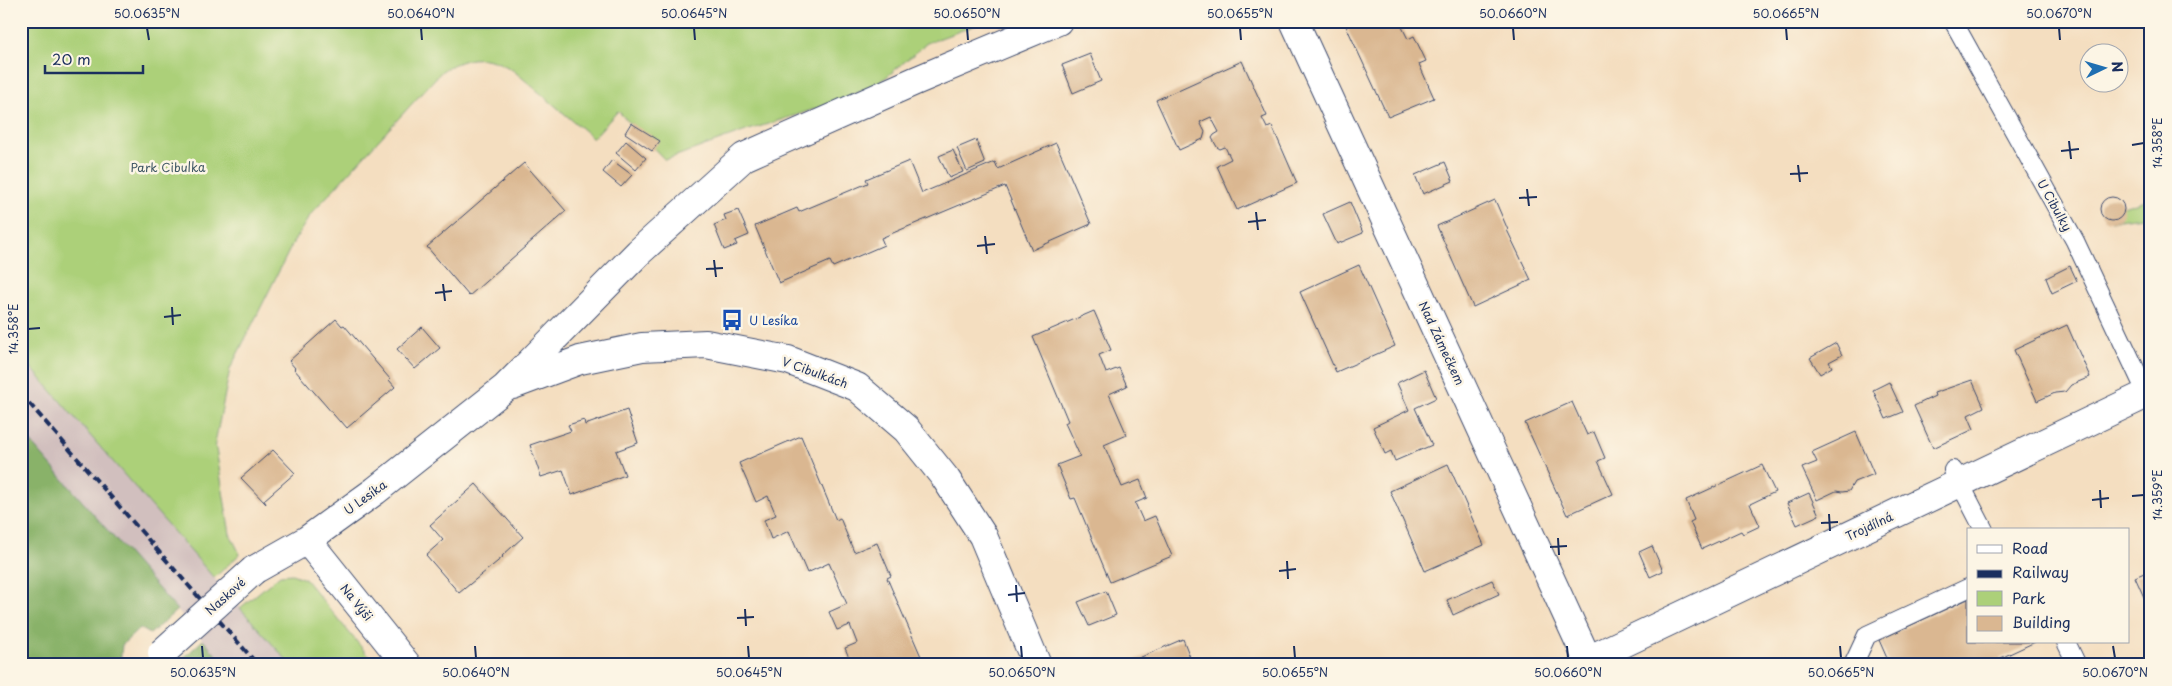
<svg xmlns="http://www.w3.org/2000/svg" width="2172" height="686" font-family="'Playpen Sans',sans-serif">
  <style>
    .industrial { fill: #d1bfbe }
    .green { fill: #acd079; stroke: #64806c }
    .forest { fill: #89b269; stroke: #527064 }
    .building { fill: #dab791 }
    .lines { fill: none; stroke-linecap: round; stroke-linejoin: round }
    .lane-casing { stroke: #3c496d; stroke-width: 20 }
    .street-casing { stroke: #3c496d; stroke-width: 30 }
    .lane { stroke: #fff; stroke-width: 18 }
    .street { stroke: #fff; stroke-width: 28 }
    .rail { stroke: #1b2f5e; stroke-width: 4; stroke-dasharray: 8 4; stroke-linecap: butt }
    .street-bridge-casing { stroke: #3c496d; stroke-width: 30; stroke-linecap: butt }
    .street-bridge { stroke: #fff; stroke-width: 28 }
    .ticks { fill: none; stroke: #1b2f5e; stroke-width: 2 }
    .labels { text-anchor: middle; dominant-baseline: central; stroke-width: 5; stroke-linejoin: round; paint-order: stroke }
    .park-label { font-size: 12px; fill: #3f5765; stroke: #fcf5e5 }
    .street-label { font-size: 12px; fill: #1b2f5e; stroke: #fcf5e5 }
    .transit-label { font-size: 12px; fill: #164399; stroke: #fcf5e5; text-anchor: start }
    .neatline { fill: none; stroke: #1b2f5e; stroke-width: 2 }
    .ticks-label { font-size: 12px; text-anchor: middle; fill: #1b2f5e }
  </style>
  <rect width="100%" height="100%" fill="#fcf5e5"/>
  <filter id="ink" filterUnits="userSpaceOnUse"><feTurbulence type="fractalNoise" baseFrequency=".02" numOctaves="2"/><feDisplacementMap in="SourceGraphic" scale="10" xChannelSelector="R" yChannelSelector="G"/><feConvolveMatrix kernelMatrix="1 2 1 2 8 2 1 2 1" color-interpolation-filters="sRGB"/></filter>
  <filter id="wash" filterUnits="userSpaceOnUse"><feTurbulence type="fractalNoise" baseFrequency=".0096" numOctaves="4" result="noise"/><feDisplacementMap in="SourceGraphic" scale="20" xChannelSelector="R" yChannelSelector="G"/><feGaussianBlur stdDeviation="1.12" result="paint"/><feColorMatrix in="noise" values="0 0 0 0 0 0 0 0 0 0 0 0 0 0 0 0 0 1.4 0 .05"/><feComposite in="paint" operator="in"/></filter>
  <g filter="url(#wash)">
    <rect width="100%" height="100%" fill="#f4dec0"/>
    <path class="industrial" d="M21,356L214,578L291,665H225L203,640L21,431Z"/>
    <path class="green" d="M21,21H987L927,43L878,84L834,103L746,131L665,160L618,111L593,138L514,71C488,54 468,55 442,71L311,214L294,241L230,369L215,443L230,534L240,554L214,578L21,356Z
      M2151,198V216L2111,221L2120,218L2123,207Z
      M292,574L305,579L376,665H291L240,608L280,575Z"/>
    <path class="forest" d="M21,431L177,610L150,634L140,628L122,645L120,665H21Z
      M203,640L225,665H176L177,664Z"/>
    <g id="blocks">
      <path class="building" d="M1357,21H1399L1408,39L1414,36L1426,61L1419,64L1434,98L1388,117L1346,26Z
        M1090,54L1101,81L1073,93L1062,65Z
        M1242,61L1267,116L1262,118L1267,128L1272,126L1297,183L1237,210L1217,166L1231,159L1225,147L1220,149L1217,147L1212,138L1214,135L1219,132L1211,117L1200,122L1205,132L1203,139L1179,150L1156,100Z
        M631,123L660,141L652,151L625,133Z
        M976,140L985,163L967,171L957,148Z
        M626,141L646,158L636,170L616,153Z
        M1056,143L1091,224L1032,250L1005,186L881,238L884,245L833,267L830,261L779,283L755,226L797,208L799,212L868,183L866,179L909,161L922,193L995,162L998,169Z
        M953,150L963,172L949,178L939,156Z
        M612,160L632,175L621,187L603,172Z
        M1445,162L1453,181L1423,194L1415,175Z
        M524,163L566,211L469,296L427,247Z
        M2100 209a12 12 0 1 1 24 0a12 12 0 1 1-24 0Z
        M1495,200L1508,230H1507L1531,280L1473,307L1437,226Z
        M1350,202L1363,233L1337,244L1323,214Z
        M738,210L749,235L735,241L737,245L724,250L714,225L726,220L724,215Z
        M1359,265L1395,346L1336,372L1300,292Z
        M2070,266L2077,281L2052,293L2046,278Z
        M1094,311L1111,350L1099,355L1106,373L1119,368L1127,386L1109,394L1127,435L1104,445L1122,487L1140,480L1147,498L1135,503L1143,521L1155,516L1172,556L1110,582L1075,498L1071,499L1057,465L1080,456L1065,423L1068,421L1033,337Z
        M336,319L342,326L344,325L390,379L389,380L395,387L347,428L341,421L340,422L294,369L295,368L289,361Z
        M2067,325L2090,377L2071,385L2065,392L2055,393L2037,401L2014,350Z
        M422,327L440,348L415,369L397,349Z
        M1836,343L1842,355L1829,362L1832,367L1820,374L1810,358Z
        M1424,370L1436,398L1415,408L1432,445L1395,461L1391,451L1385,454L1373,427L1409,410L1397,383Z
        M1972,380L1984,407L1968,415L1974,429L1933,448L1914,406L1935,396L1934,393Z
        M1889,382L1903,412L1886,419L1873,390Z
        M1572,402L1587,435L1594,432L1605,458L1598,461L1613,494L1567,515L1525,423Z
        M627,410L638,443L616,451L625,475L572,495L563,470L541,477L530,445L571,431L568,425L584,420L585,425Z
        M1856,432L1874,474L1854,482L1849,491L1842,492L1836,491L1817,500L1802,468L1817,462L1812,452Z
        M801,436L836,520L840,518L854,552L877,543L891,576L887,578L923,661L915,665H852L845,648L857,643L850,625L837,630L829,612L847,604L829,563L807,573L789,531L771,539L764,520L776,515L768,496L756,502L739,463Z
        M273,450L295,473L264,500L266,504L241,478Z
        M1448,464L1484,545L1425,571L1390,491Z
        M1762,465L1775,492L1750,504L1760,526L1743,534L1741,531L1702,549L1690,522L1694,520L1686,500Z
        M476,484L523,537L502,556L503,557L459,593L426,555L443,540L430,525Z
        M1809,493L1819,515L1797,525L1787,503Z
        M1652,546L1663,571L1650,577L1639,552Z
        M2151,570V613L2135,577Z
        M1492,580L1499,594L1453,615L1447,600Z
        M1106,591L1116,615L1089,626L1078,602Z
        M1968,599V642H2035L1986,665H1890L1879,640Z
        M1183,639L1193,665H1123Z"/>
    </g>
  </g>
  <g filter="url(#ink)">
    <use href="#blocks" fill-opacity="0" stroke="#3c496d" stroke-width="1"/>
    <g class="lines">
      <g class="lane-casing">
        <path id="lane" d="M1953,21L2075,241L2147,394
          M1953,470L1984,530
          M2066,642L2077,665
          M1853,665L1867,635L1968,588"/>
      </g>
      <g class="street-casing">
        <path id="street" d="M1294,21L1590,665
          M513,385L580,360L642,347L706,344L788,360L857,387L906,429L946,479L983,536L1037,665
          M307,540L407,665
          M254,570L307,540L375,491L505,388L639,252L744,157L915,81L1058,21
          M1588,660L2151,392"/>
      </g>
      <use href="#lane" class="lane"/>
      <use href="#street" class="street"/>
      <path class="rail" d="M21,394L258,665"/>
      <g class="street-bridge-casing">
        <path id="street-bridge" d="M162,653L254,570"/>
      </g>
      <use href="#street-bridge" class="street-bridge"/>
    </g>
  </g>
  <path class="ticks" d="M147,28L149,40M421,28L422,40M694,28L695,40M967,28L968,40M1240,28L1241,40M1513,28L1514,40M1786,28L1787,40M2059,28L2060,40M2069,141L2071,159M2132,145L2144,143M2061,151L2079,149M1798,165L1800,182M1790,174L1808,173M1527,189L1529,206M1519,198L1537,197M1256,212L1258,230M1248,222L1266,220M985,236L987,254M977,246L995,244M714,260L716,277M706,269L723,268M443,284L445,301M435,293L452,291M172,307L173,325M164,317L181,315M28,329L40,328M2100,490L2101,508M2132,496L2144,495M2092,500L2109,498M1829,514L1830,531M1821,523L1838,522M1558,538L1559,555M1550,547L1567,546M1287,561L1288,579M1279,571L1296,569M1016,585L1017,602M1008,595L1025,593M745,609L746,626M737,618L754,617M202,646L203,658M475,646L476,658M748,646L749,658M1021,646L1022,658M1294,646L1295,658M1567,646L1568,658M1840,646L1841,658M2113,646L2115,658"/>
  <defs>
    <g id="bus-bare" transform="scale(1.725)"><path d="M-5-6H5V4H4V6H2V4H-2V6H-4V4H-5ZM-3.5-4V0h7V-4ZM-3.5 1.2v1.5H-2V1.2ZM2 1.2v1.5H3.5V1.2Z" fill="#1a4fb4" stroke="#fcf5e5" stroke-width="2.5" paint-order="stroke"/></g>
  </defs>
  <g fill-rule="evenodd">
    <use href="#bus-bare" x="732" y="320"/>
  </g>
  <g class="labels">
    <g class="park-label">
      <text x="168" y="167">Park Cibulka</text>
    </g>
    <g class="street-label">
      <text transform="translate(2055 205) rotate(61)">U Cibulky</text>
      <text transform="translate(1442 343) rotate(65)">Nad Zámečkem</text>
      <text transform="translate(815 372) rotate(20)">V Cibulkách</text>
      <text transform="translate(365 497) rotate(-36)">U Lesíka</text>
      <text transform="translate(1869 526) rotate(-25)">Trojdílná</text>
      <text transform="translate(225 596) rotate(-42)">Naskové</text>
      <text transform="translate(357 602) rotate(51)">Na Výši</text>
    </g>
    <g class="transit-label">
      <text x="749" y="320">U Lesíka</text>
    </g>
  </g>
  <rect width="2172" height="686" fill="none" stroke="#fcf5e5" stroke-width="55"/>
  <rect x="1967" y="528" width="162" height="115" fill="#fcf5e5" stroke="#a2a6af"/>
  <rect x="1977" y="545" width="25" height="8" fill="#ffffff" stroke="#a2a6af"/>
  <text x="2012" y="554" font-size="15" fill="#1b2f5e">Road</text>
  <rect x="1977" y="570" width="25" height="8" fill="#1b2f5e" stroke="#a2a6af"/>
  <text x="2012" y="578" font-size="15" fill="#1b2f5e">Railway</text>
  <rect x="1977" y="591" width="25" height="15" fill="#acd079" stroke="#a2a6af"/>
  <text x="2012" y="604" font-size="15" fill="#1b2f5e">Park</text>
  <rect x="1977" y="616" width="25" height="15" fill="#dab791" stroke="#a2a6af"/>
  <text x="2012" y="628" font-size="15" fill="#1b2f5e">Building</text>
  <g transform="translate(2104 68) rotate(85)"><circle r="24" fill="#fcf5e5" stroke="#a2a6af"/>
  <path d="M0-4L9 19L0 12L-9 19Z" fill="#1f6fb2"/>
  <text y="-8" font-size="14" font-weight="bold" text-anchor="middle" fill="#1b2f5e">N</text>
  </g>
  <path d="M45 65v8h98v-8" fill="none" stroke="#1b2f5e" stroke-width="2.5"/>
  <text x="52" y="65" font-size="15" fill="#1b2f5e" stroke="#fcf5e5" stroke-width="4" paint-order="stroke">20 m</text>
  <rect x="28" y="28" width="2116" height="630" class="neatline"/>
  <g class="ticks-label">
    <text x="147" y="18">50.0635°N</text>
    <text x="421" y="18">50.0640°N</text>
    <text x="694" y="18">50.0645°N</text>
    <text x="967" y="18">50.0650°N</text>
    <text x="1240" y="18">50.0655°N</text>
    <text x="1513" y="18">50.0660°N</text>
    <text x="1786" y="18">50.0665°N</text>
    <text x="2059" y="18">50.0670°N</text>
    <text transform="translate(2158 143) rotate(-90)" y="4">14.358°E</text>
    <text transform="translate(14 329) rotate(-90)" y="4">14.358°E</text>
    <text transform="translate(2158 495) rotate(-90)" y="4">14.359°E</text>
    <text x="203" y="677">50.0635°N</text>
    <text x="476" y="677">50.0640°N</text>
    <text x="749" y="677">50.0645°N</text>
    <text x="1022" y="677">50.0650°N</text>
    <text x="1295" y="677">50.0655°N</text>
    <text x="1568" y="677">50.0660°N</text>
    <text x="1841" y="677">50.0665°N</text>
    <text x="2115" y="677">50.0670°N</text>
  </g>
</svg>
